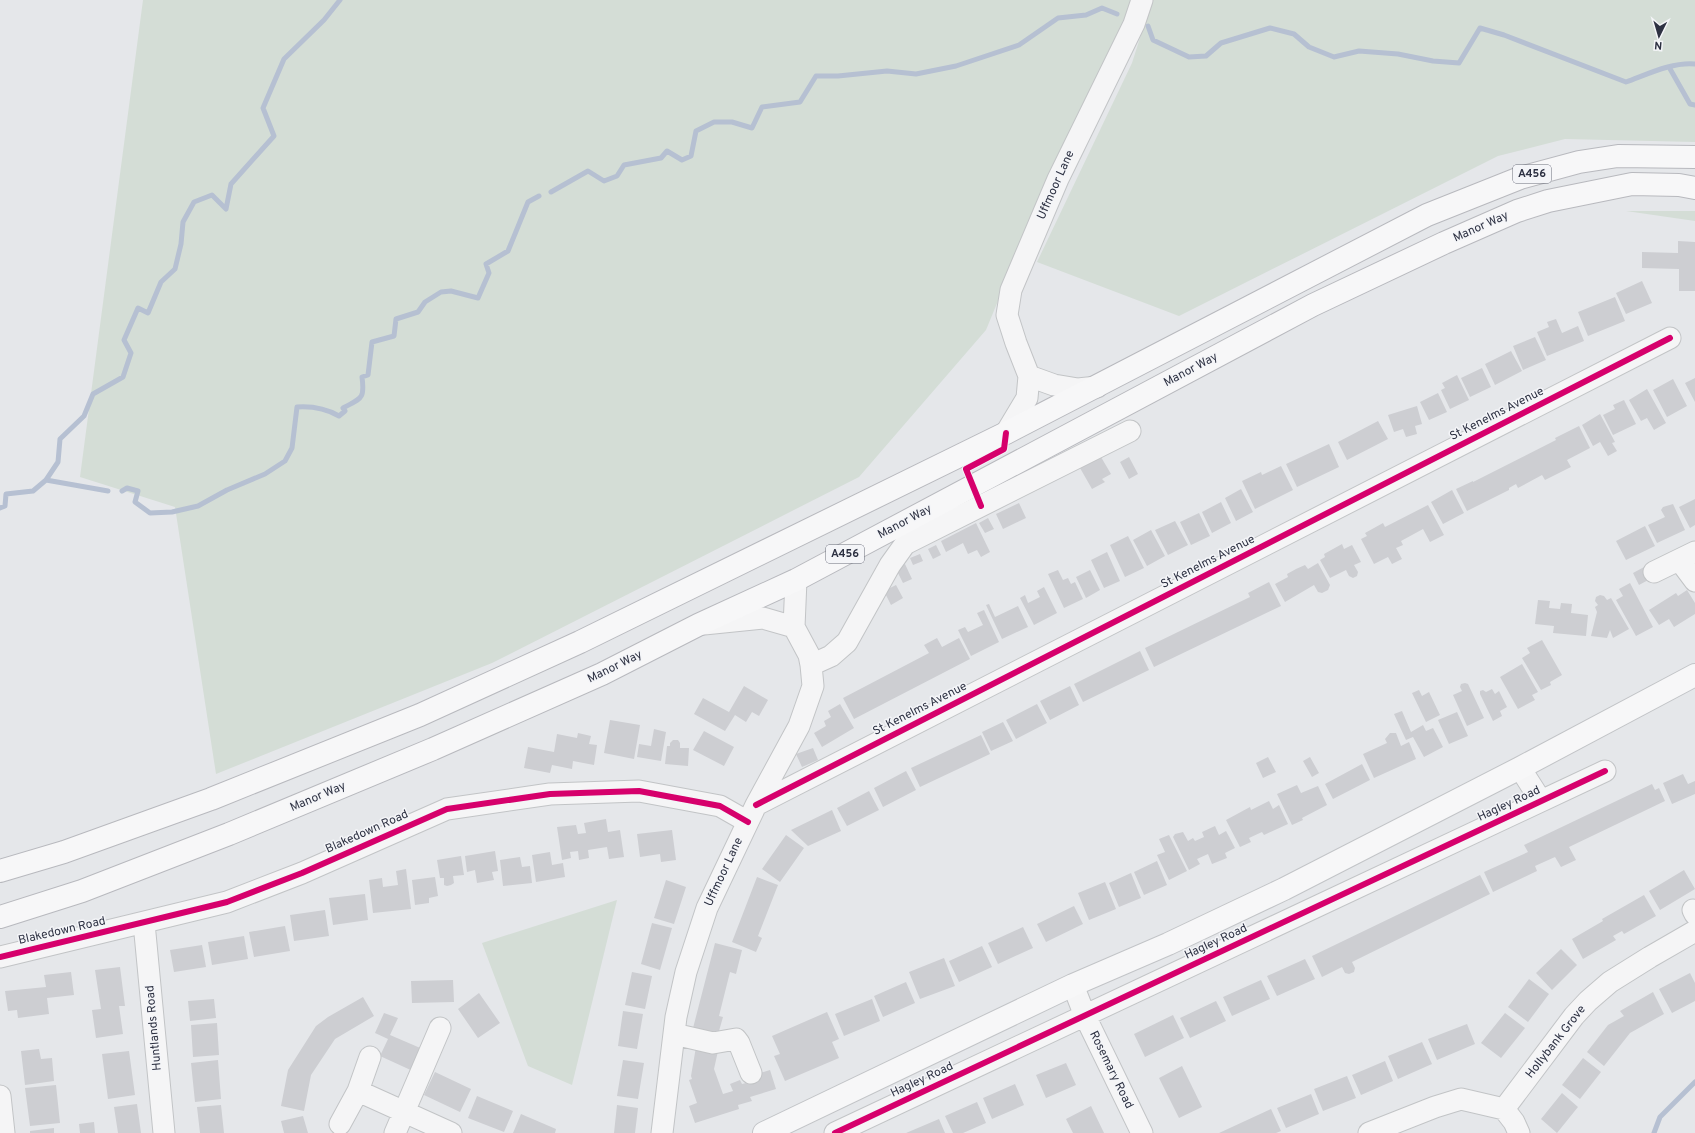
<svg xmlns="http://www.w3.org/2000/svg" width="1695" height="1133" font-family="Overpass,sans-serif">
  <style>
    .green { fill: #d4ddd6 }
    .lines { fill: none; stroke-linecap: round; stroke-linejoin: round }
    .stream { stroke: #b6c0d2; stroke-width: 5 }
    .building { fill: #cdced2 }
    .minor-casing { stroke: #c2c4c6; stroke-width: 23 }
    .major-casing { stroke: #c2c4c7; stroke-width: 24 }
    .highway-casing { stroke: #b8b9be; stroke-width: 24 }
    .minor { stroke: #f5f5f6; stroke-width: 21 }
    .major { stroke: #f7f7f8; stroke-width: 22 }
    .highway { stroke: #f7f7f8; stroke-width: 22 }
    .cycleway-casing { stroke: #f4f5f8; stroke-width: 8 }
    .cycleway { stroke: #d6006c; stroke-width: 6 }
    .labels { text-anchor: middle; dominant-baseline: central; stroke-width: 3; stroke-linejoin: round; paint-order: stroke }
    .shield { fill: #f4f5f8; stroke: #696c79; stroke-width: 1 }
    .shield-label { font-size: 11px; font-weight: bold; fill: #2d3142 }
    .street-label { font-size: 12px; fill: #2d3142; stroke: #f4f5f8 }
  </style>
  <rect width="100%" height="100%" fill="#e5e7ea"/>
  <path class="green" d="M143,0H1134L1052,170L986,330L859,477L492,663L216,774L175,507L80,477Z
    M1152,0H1695V142L1565,139L1498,156L1179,316L1037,262L1132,63Z
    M1626,211H1695V221Z
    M617,900L572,1085L528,1066L482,943Z"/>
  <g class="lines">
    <path class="stream" d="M1148,26L1153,40L1189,57L1206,56L1221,43L1270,28L1294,34L1309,47L1334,57L1359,51L1398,54L1433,61L1459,63L1480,28L1504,35L1626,82C1648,74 1672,62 1695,64
      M1669,67L1690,104L1695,105
      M551,192L588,171L604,181L617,176L624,165L661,158L667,151L682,160L691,156L696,131L714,122H732L752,128L762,107L800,102L816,76H838L887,71L916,74L956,66L1019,45L1058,18L1086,15L1102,8L1117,14
      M46,480L108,491
      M122,491L127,488L138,491L135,502L150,513L172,512L198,506L227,490L265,474L285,461L292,448L297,407C312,406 325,408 339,416L345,411L343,408C361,398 365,400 362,377L368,375L372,342L394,336L396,319L418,312L425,302L441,292L451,291L478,298L489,273L486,264L508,251L528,202L539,196
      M0,508L5,506L6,494L33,491L46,480L58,462L60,439L84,416L93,394L123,377L131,353L124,340L138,308L148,313L161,282L175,269L181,244L183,222L194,202L212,195L226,209L231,184L274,136L263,108L284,59L324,20L340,0
      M1654,1133L1660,1117L1695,1082"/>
  </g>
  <path class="building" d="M1678,241L1695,242V291H1679V269L1642,268V252L1678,253Z
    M1642,281L1652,303L1626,314L1616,293Z
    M1615,297L1625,321L1588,336L1578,312Z
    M1556,319L1562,333L1578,326L1584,341L1547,356L1537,332L1549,327L1547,322Z
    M1535,337L1546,360L1523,370L1513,346Z
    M1511,351L1522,371L1495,385L1485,364Z
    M1482,368L1491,387L1470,397L1461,378Z
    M1457,375L1469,400L1450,409L1441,390L1445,388L1442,383Z
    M1695,378V402L1685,383Z
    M1673,379L1687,406L1667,417L1653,390Z
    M1647,389L1666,423L1654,430L1647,418L1641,421L1629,400Z
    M1438,393L1447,412L1429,420L1420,402Z
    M1624,400L1636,424L1613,435L1603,415L1615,409L1613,405Z
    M1417,406L1422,424L1415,426L1417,434L1406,437L1403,429L1394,432L1388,415Z
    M1600,414L1615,442L1612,443L1617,451L1608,456L1600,442L1593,446L1582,425Z
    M1378,421L1388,439L1347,460L1338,442Z
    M1579,426L1590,448L1567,460L1571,467L1545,480L1542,475L1518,488L1516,484L1509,488V490L1467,511L1456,489L1473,481V482L1477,480L1556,440L1555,438Z
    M1329,444L1339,467L1297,487L1286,464Z
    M1101,457L1111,474L1102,479L1105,482L1092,489L1080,468Z
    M1129,457L1138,474L1129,479L1120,462Z
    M1281,466L1293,490L1255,509L1242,481L1261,472L1262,475Z
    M1241,489L1253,512L1236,521L1225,498Z
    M1452,490L1464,513L1443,524L1431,502Z
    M1695,499V525L1690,528L1679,507Z
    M1221,502L1231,523L1212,533L1202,512Z
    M1019,503L1026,518L1003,529L996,514Z
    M1673,504L1685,530L1657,543L1648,525L1665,517L1661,510L1663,507Z
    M1428,505L1444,535L1430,542L1423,529L1401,541L1403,545L1396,548L1402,559L1392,564L1388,557L1374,564L1361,539L1367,536L1365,533L1383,523L1385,527Z
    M1199,513L1210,536L1191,545L1180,522Z
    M988,518L994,529L985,533L979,523Z
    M1175,521L1188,545L1168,555L1155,530Z
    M976,523L990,552L981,557L977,550L968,554L963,543L946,552L941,541Z
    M1645,526L1655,546L1626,560L1616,541Z
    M1151,530L1165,556L1147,566L1133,540Z
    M1128,536L1144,568L1125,577L1110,545Z
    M1342,544L1344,549L1352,545L1361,562L1354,565L1358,572L1357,576L1353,578L1349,576L1346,570L1330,578L1320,560L1325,557L1324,554Z
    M936,545L941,555L933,559L928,549Z
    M1107,552L1120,581L1104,588L1091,560Z
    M920,554L923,561L913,565L910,558Z
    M1318,563L1330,585L1328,590L1322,593L1318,592L1314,585L1285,602L1275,584L1288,577L1287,574L1296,569L1305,565L1308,569Z
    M905,564L912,579L903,583L896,569Z
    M1646,566L1652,578L1639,585L1633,573Z
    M1058,570L1063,580L1068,578L1071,584L1075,582L1083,599L1064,608L1048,574Z
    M1090,570L1100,590L1086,598L1076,577Z
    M1269,582L1281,606L1154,667L1145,648L1250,597L1248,593Z
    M1630,583L1653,627L1636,636L1616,600L1623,596L1619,589Z
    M896,585L903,598L891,605L884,591Z
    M1044,587L1057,613L1034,625L1020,598L1025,595L1028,603L1040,597L1037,591Z
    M1687,590L1695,603V614L1674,627L1669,619L1659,625L1649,610L1676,593L1678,596Z
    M1600,595L1604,596L1607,600L1611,598L1629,629L1613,638L1610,630L1607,638L1591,636L1597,612L1595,607L1598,605L1595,601L1596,597Z
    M1538,600L1550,601L1549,608L1560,609L1561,603L1572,604L1571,613L1588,615L1586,636L1553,633L1554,626L1535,624Z
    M989,604L995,617L1018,606L1028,627L1002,639L986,605Z
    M984,610L999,642L971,656L958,630L965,627L968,632L983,625L977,613Z
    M937,638L942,647L959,638L970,659L854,719L843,698L929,653L924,645Z
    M1542,640L1562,675L1550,682L1551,685L1541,690L1522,658L1530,653L1527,648Z
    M1140,651L1149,670L1083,702L1074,684Z
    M1522,664L1538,692L1532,695L1535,700L1518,709L1500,677Z
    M1465,683L1468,684L1484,718L1467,726L1453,695L1462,691L1460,687L1461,684Z
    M744,686L768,700L759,716L752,712L746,722L735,715L725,731L694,714L703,698L729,712Z
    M1070,686L1079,705L1050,720L1040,701Z
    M1492,689L1495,694L1499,691L1507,707L1500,711L1502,716L1493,721L1480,694V691L1483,690L1486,692Z
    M1419,690L1422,696L1429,692L1440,715L1426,722L1412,693Z
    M840,704L854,728L822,747L814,733L826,726L824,721L831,717L828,711Z
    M1037,704L1047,723L1016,739L1006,720Z
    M1402,711L1411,732L1423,725L1426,731L1433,728L1443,747L1424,757L1413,737L1406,740L1394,714Z
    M1457,712L1468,736L1449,744L1438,720Z
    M610,720L640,725L634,759L604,753Z
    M1003,722L1013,741L991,751L982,732Z
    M654,729L666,732L661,761L637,757L639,744L651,746Z
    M704,731L734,747L724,766L693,750Z
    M578,733L591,736L589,744L597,745L594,765L573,761L572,769L552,765L550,773L524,768L528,747L554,752L557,734L577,738Z
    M1390,733H1396L1401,746L1409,742L1416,759L1374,778L1363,754L1387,743L1385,739Z
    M981,735L990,754L920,787L911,768Z
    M673,740H678L680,743V748H689L688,766L665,764L667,746H670V743Z
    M813,748L818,760L802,767L796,754Z
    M1268,757L1276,772L1263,778L1256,763Z
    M1310,757L1319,773L1312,777L1303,761Z
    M1362,764L1370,780L1333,799L1325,784Z
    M906,771L916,790L883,807L874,788Z
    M1683,774L1688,784L1695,781V794L1672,804L1663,783Z
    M1652,784L1655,790L1659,788L1665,801L1569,847L1576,860L1561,867L1555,857L1535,866L1537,871L1493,892L1484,872L1528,852L1524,845Z
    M1297,785L1301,793L1318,786L1327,805L1302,818L1303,820L1292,825L1277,794Z
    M869,791L879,810L847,826L837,808Z
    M1269,801L1273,809L1279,805L1288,824L1264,835L1262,832L1249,838L1251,842L1240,847L1226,820L1250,807L1251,810Z
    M832,810L841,831L808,846L791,830Z
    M606,819L608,832L620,830L624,857L609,859L607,847L588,850L589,858L579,860L578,851L570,852L571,858L562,860L557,827L576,825L578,834L586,833L584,823Z
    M1215,826L1219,835L1226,831L1235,848L1225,853L1227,858L1212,864L1208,854L1197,859L1200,864L1189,870L1173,837L1175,834L1183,832L1188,841L1193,838L1195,841L1204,837L1202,832Z
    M672,830L676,860L661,862L660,854L640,857L637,834Z
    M786,835L804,848L780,882L762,869Z
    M1169,835L1187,871L1169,880L1157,855L1165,852L1159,839Z
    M495,851L498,871L492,872L494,880L477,883L475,870L467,872L465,856Z
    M550,852L552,865L563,863L565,877L536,882L532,855Z
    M461,856L464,875L453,876L454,883L451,885L447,886L444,885V878H440L437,860Z
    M520,857L522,867L530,866L532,883L503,886L500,860Z
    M1157,861L1167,885L1144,895L1134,872Z
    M406,869L411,909L373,913L369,880L382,878L383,887L398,885L396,871Z
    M1684,870L1695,889L1660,910L1649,891Z
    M1131,873L1141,898L1119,907L1109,883Z
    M1480,875L1490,894L1352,962L1355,968L1354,972L1349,974L1345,973L1342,967L1322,977L1312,956Z
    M435,877L438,896L429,898V903L415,905L412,880Z
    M757,877L778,885L758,936L762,938L756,952L732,942Z
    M666,880L686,887L674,924L654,918Z
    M1105,882L1116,909L1089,920L1078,893Z
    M365,894L368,920L333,925L329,898Z
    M1644,895L1656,916L1624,934L1622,931L1613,936L1616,940L1583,959L1572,939L1603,921L1602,919Z
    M1074,906L1083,924L1046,942L1037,924Z
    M325,910L329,936L294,941L290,915Z
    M652,923L672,928L660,970L641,964Z
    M285,926L290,951L254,957L249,932Z
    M1023,927L1033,948L998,964L988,943Z
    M244,936L248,959L212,965L208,942Z
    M715,943L742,950L736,974L730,972L719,1016L723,1017L717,1038L692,1032Z
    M202,945L206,967L174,972L170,950Z
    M982,946L992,967L959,982L949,961Z
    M1561,949L1577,965L1552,990L1536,973Z
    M944,958L955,986L920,999L909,972Z
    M1305,959L1315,979L1277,996L1267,976Z
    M120,967L125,1006H119L123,1034L96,1038L92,1010L101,1009L95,970Z
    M71,972L74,995L47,998L49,1014L18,1018L17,1010L8,1011L5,991L46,987L44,975Z
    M632,972L652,976L645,1009L625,1005Z
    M1690,973L1695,983V1001L1672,1013L1659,989Z
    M1529,979L1549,994L1528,1022L1508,1007Z
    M453,980L454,1002L412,1003L411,981Z
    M1261,980L1270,999L1232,1016L1223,997Z
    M906,982L915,1003L883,1017L874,996Z
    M1653,992L1664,1014L1630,1033L1604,1066L1587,1052L1608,1025L1624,1016L1620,1011Z
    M479,993L500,1023L478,1038L458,1009Z
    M363,997L374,1016L335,1039L311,1075L304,1111L281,1106L288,1070L316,1026L328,1017Z
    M214,999L216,1018L190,1021L188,1001Z
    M872,999L880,1021L844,1036L835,1014Z
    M1216,1001L1226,1021L1190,1038L1180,1018Z
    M623,1011L643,1014L637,1049L618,1046Z
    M827,1012L839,1039L832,1042L839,1058L785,1081L774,1056L780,1054L772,1036Z
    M384,1013L398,1018L390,1035L425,1050L415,1072L380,1056L388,1039L375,1033Z
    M1505,1013L1525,1028L1501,1058L1481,1043Z
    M1173,1015L1184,1038L1145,1057L1134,1034Z
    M217,1023L219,1055L193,1057L191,1025Z
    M1467,1024L1475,1044L1437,1060L1428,1039Z
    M1422,1042L1432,1064L1398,1079L1388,1056Z
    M696,1047L718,1051L714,1069L723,1094L733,1091L730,1084L740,1080L742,1084L746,1083L744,1078L770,1070L776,1089L750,1097L752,1101L738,1105L739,1109L695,1123L689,1106L697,1103L689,1080L692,1079L691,1076Z
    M39,1049L41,1059L52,1058L54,1081L25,1085L21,1051Z
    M129,1051L135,1095L108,1099L102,1054Z
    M1583,1058L1601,1072L1580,1099L1562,1085Z
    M218,1060L221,1099L195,1102L191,1063Z
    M623,1060L644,1063L638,1099L617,1096Z
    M1385,1061L1393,1081L1361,1095L1352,1075Z
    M1066,1063L1076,1085L1046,1098L1036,1075Z
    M1182,1066L1202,1107L1179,1118L1159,1078Z
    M435,1072L471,1089L460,1112L424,1095Z
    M1347,1076L1356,1098L1323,1111L1314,1089Z
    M1015,1084L1024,1105L992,1119L983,1098Z
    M56,1085L60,1123L30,1126L25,1088Z
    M1562,1093L1578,1107L1557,1133L1541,1119Z
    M1311,1094L1319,1114L1286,1128L1277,1108Z
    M477,1096L513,1111L504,1132L468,1118Z
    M977,1102L986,1123L963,1133H953L945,1116Z
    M137,1104L141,1133H118L114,1107Z
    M221,1105L224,1133H200L197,1107Z
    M617,1105L638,1108L635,1133H614Z
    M1091,1106L1104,1133H1073L1066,1119Z
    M1271,1109L1281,1131L1276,1133H1219Z
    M521,1114L556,1129L555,1133H513Z
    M303,1116L308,1133H284L281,1121Z
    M939,1119L945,1133H906Z
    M94,1122L95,1133H80L79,1124Z
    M54,1128V1133H30V1131Z"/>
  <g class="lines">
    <g class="minor-casing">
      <path id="minor" d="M1029,376L1054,385L1078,389L1097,387
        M1006,433L1027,398L1029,376L1016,343L1007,315L1011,290L1058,179L1134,24L1142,0
        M1680,561L1695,581
        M1654,572L1695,552
        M704,624L763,618L794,627
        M811,665L831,656L847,642L890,565L905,544L1130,431
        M1520,768L1541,801
        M756,805L1670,338
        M1693,910L1695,914
        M144,923L164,1133
        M0,957L227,902L302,873L447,809L550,794L639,791L720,806L748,822
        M1073,985L1085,1016L1142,1133
        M674,1034L713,1043L736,1039L739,1043L751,1073
        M358,1091L451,1133
        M0,1096L4,1133
        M1504,1109L1574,1016L1588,1001L1610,982L1650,957L1695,931
        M340,1124L358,1091L370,1057
        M395,1133L440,1028
        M662,1133L676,1017L686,972L707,908L756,805L799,726L813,686L811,665L809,655L794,627L796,580
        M835,1133L1605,771
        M1369,1133L1435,1107L1461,1099L1504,1109L1514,1122L1519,1133"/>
    </g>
    <g class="major-casing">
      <path id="major" d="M764,1133L1073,985L1168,944L1284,889L1520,768L1695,675"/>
    </g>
    <g class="highway-casing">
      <path id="highway" d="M0,871L64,852L211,799L420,715L580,642L1006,433L1427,215L1520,178L1579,162L1618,156L1695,157
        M0,917L82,891L229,834L433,749L602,674L698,625L796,580L1313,305L1444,243L1517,211L1548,201L1632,184L1679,185L1695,188"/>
    </g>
    <use href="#minor" class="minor"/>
    <use href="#major" class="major"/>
    <use href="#highway" class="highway"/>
    <g class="cycleway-casing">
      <path id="cycleway" d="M981,506L966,469L1004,449L1006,433
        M756,805L1670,338
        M0,957L227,902L302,873L447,809L550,794L639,791L720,806L748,822
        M835,1133L1605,771"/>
    </g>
    <use href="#cycleway" class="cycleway"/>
  </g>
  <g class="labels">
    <g class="shield">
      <rect x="1513" y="165" width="38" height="18" rx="3"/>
      <rect x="826" y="545" width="38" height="18" rx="3"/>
    </g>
    <g class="shield-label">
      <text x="1532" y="174">A456</text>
      <text x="845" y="554">A456</text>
    </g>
    <g class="street-label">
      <text transform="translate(1056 185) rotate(-66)">Uffmoor Lane</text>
      <text transform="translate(1481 227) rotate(-24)">Manor Way</text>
      <text transform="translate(1191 370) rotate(-28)">Manor Way</text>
      <text transform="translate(1497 414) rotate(-27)">St Kenelms Avenue</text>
      <text transform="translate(905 522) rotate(-28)">Manor Way</text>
      <text transform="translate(1208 562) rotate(-27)">St Kenelms Avenue</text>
      <text transform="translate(615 667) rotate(-26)">Manor Way</text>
      <text transform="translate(920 709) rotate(-27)">St Kenelms Avenue</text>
      <text transform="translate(318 797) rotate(-23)">Manor Way</text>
      <text transform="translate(1509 804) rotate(-25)">Hagley Road</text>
      <text transform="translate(367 832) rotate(-24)">Blakedown Road</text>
      <text transform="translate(724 872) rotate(-65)">Uffmoor Lane</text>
      <text transform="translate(62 931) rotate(-13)">Blakedown Road</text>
      <text transform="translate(1216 942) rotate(-25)">Hagley Road</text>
      <text transform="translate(154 1028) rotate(-95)">Huntlands Road</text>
      <text transform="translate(1556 1042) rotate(-52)">Hollybank Grove</text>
      <text transform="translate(1111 1070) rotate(64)">Rosemary Road</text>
      <text transform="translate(922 1080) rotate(-25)">Hagley Road</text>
    </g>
  </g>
  <g transform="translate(1659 36) rotate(185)" stroke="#f4f5f8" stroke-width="3" paint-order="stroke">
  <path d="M0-3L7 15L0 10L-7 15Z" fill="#2d3142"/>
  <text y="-6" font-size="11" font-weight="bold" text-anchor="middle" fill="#2d3142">N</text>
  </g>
</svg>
